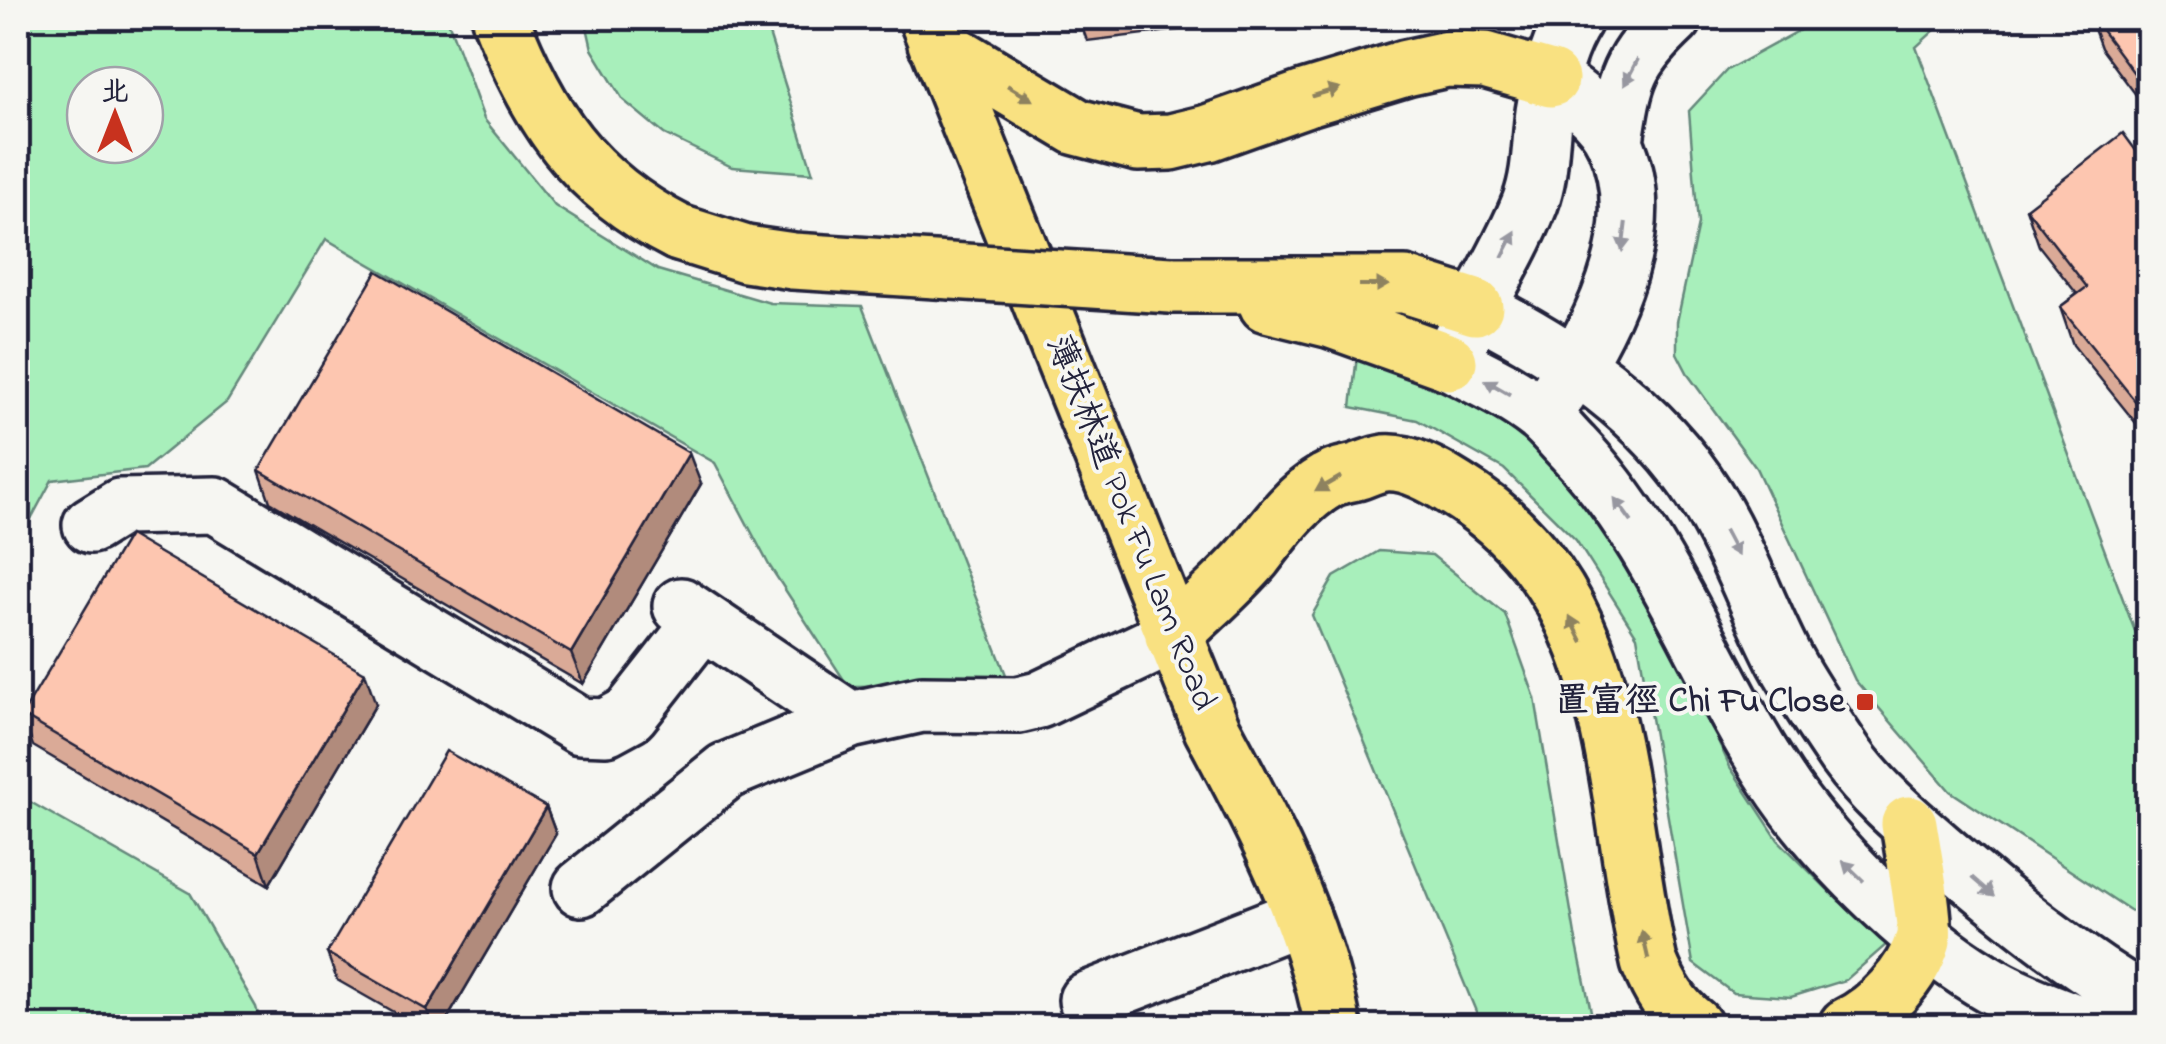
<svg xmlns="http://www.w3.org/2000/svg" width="2166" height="1044" font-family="'Indie Flower','LXGW WenKai TC',sans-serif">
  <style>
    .green { fill: #a8efbb; stroke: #65887b; stroke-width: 2.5; fill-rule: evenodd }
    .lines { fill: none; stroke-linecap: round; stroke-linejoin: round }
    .minor-casing { stroke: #22223b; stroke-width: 62 }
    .major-casing { stroke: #22223b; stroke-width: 62 }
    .minor { stroke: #f6f6f2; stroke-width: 55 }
    .major { stroke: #f9e181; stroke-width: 55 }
    .major-bridge-casing { stroke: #22223b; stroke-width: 62; stroke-linecap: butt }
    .major-bridge { stroke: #f9e181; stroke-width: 55 }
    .wall { fill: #daaa97; stroke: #22223b; stroke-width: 2.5 }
    .shaded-wall { fill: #b18b7b; stroke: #22223b; stroke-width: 2.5 }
    .building { fill: #fdc6b0; stroke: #22223b; stroke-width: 2.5 }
    .oneway { fill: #9797a0 }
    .oneway2 { fill: #8e825e }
    .poi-dot { fill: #c8321e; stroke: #f6f6f2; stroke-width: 4 }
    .labels { text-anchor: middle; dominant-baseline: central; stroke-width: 8; stroke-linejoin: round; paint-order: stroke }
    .street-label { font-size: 35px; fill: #22223b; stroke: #f6f6f2 }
    .poi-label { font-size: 35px; font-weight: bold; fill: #22223b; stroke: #f6f6f2; text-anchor: end }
  </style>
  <rect width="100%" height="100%" fill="#f6f6f2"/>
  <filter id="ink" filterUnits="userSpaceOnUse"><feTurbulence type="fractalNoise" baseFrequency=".01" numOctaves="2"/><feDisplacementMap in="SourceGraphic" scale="20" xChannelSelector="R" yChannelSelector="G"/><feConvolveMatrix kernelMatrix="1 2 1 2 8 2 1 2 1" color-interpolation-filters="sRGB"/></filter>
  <g filter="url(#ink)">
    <path class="green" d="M18,18H447L484,119L555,206L658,270L770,303L862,306L1010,685L848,686L769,565L715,463L326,239L227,402L145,469L52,480L18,543ZM85,85H145V145H85Z
      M585,18H764L813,173L732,167L664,134L623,100L592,49Z
      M1822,18H1948L1916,47L2148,666V922L1950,791L1855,680L1756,468L1689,376L1677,353V322L1698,224L1689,111L1727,70Z
      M1357,356L1438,388L1527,437L1608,531L1667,628L1730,767L1778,840L1839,901L1895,937L1846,980L1791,997L1733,993L1693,963L1637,636L1576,540L1504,469L1417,420L1351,407Z
      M1379,551L1432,555L1505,614L1535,698L1575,935L1593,1021L1597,1026H1482L1312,615L1334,577Z
      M18,795L190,893L256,1007L261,1026H18Z"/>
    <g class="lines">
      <g class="minor-casing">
        <path id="minor" d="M1575,18C1557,46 1549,79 1544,112C1540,143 1541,174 1530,203C1508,258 1474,309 1449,362C1481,378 1513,393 1541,415C1553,425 1562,437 1573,448C1664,544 1704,669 1776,778C1820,846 1911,937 1981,979C2013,999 2050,1012 2085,1026
          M1551,79C1574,95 1603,115 1615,143C1653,227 1604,324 1558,393
          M1615,141C1624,79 1628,61 1674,18
          M1475,307C1565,353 1651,409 1706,497C1738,549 1757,606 1785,660C1803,693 1825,725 1846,756C1874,795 1912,826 1948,857C2012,912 2075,962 2148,1005
          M91,525L120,507L215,505L580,726L606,727L630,714L703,621
          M681,606L850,720
          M581,888L726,771L850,720L922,704L1018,705L1039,700L1173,636
          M1087,1000L1302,916"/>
      </g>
      <g class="major-casing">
        <path id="major" d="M500,18C538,116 582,184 679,233
          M927,18L1212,729C1264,825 1313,919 1333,1026
          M936,43L1077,127L1138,143L1171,142L1208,133L1304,99L1406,68L1447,59L1485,60L1551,79
          M1171,285H1405L1475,307
          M1267,304L1332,320L1449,362
          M1173,636C1200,609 1230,584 1254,556C1275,529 1297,498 1327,481C1335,476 1347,474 1356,472C1365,469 1376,464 1385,463C1409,461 1436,477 1455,489C1626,592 1611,793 1649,962C1660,989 1671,1008 1694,1026
          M1847,1026C1879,1011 1913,975 1923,940C1927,926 1912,844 1909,824"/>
      </g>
      <use href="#minor" class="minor"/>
      <use href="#major" class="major"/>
      <g class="major-bridge-casing">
        <path id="major-bridge" d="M679,233L746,254L793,261L1171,285"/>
      </g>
      <use href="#major-bridge" class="major-bridge"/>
    </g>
    <path class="wall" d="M1079,18H1278L1087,41Z
      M2090,18H2148V111L2101,48Z
      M2148,167V438L2073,345L2060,307L2077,294L2039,246L2026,208Z
      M259,470L701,484L583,684L270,502Z
      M376,704L269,885L33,746L22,715Z
      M546,807L556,834L443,1026H418L337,980L327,953Z"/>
    <path class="shaded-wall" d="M689,453L701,484L583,684L571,653Z
      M365,673L376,704L269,885L258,853Z
      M546,807L556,834L443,1026H433L427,1010Z"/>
    <path class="building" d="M2093,18H2148V92Z
      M2123,133L2148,167V417L2060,307L2087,287L2026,208Z
      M377,271L689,453L571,653L259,470Z
      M129,535L365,673L258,853L22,715Z
      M446,751L546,807L427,1010L327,953Z"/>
    <defs><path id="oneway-solid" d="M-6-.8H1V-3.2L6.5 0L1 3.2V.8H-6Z" transform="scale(2.5)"/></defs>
    <g class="oneway">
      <use href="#oneway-solid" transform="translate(1631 72) rotate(118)"/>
      <use href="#oneway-solid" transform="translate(1624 237) rotate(97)"/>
      <use href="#oneway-solid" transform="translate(1509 244) rotate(-63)"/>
      <use href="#oneway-solid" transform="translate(1497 387) rotate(-150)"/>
      <use href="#oneway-solid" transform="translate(1623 510) rotate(-126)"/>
      <use href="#oneway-solid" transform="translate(1731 543) rotate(62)"/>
      <use href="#oneway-solid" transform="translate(1853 871) rotate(-136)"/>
      <use href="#oneway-solid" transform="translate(1983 887) rotate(41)"/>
    </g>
    <g class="oneway2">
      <use href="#oneway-solid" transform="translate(1326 92) rotate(-17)"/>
      <use href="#oneway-solid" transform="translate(1020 93) rotate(31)"/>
      <use href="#oneway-solid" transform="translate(1374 285)"/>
      <use href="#oneway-solid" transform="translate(1328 484) rotate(150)"/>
      <use href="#oneway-solid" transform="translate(1576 629) rotate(-116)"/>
      <use href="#oneway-solid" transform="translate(1645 945) rotate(-103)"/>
    </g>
  </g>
  <rect class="poi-dot" x="1855" y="692" width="20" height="20" rx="5"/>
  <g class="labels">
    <g class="street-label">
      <text transform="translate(1130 523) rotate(68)">薄扶林道 Pok Fu Lam Road</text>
    </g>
    <g class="poi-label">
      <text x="1845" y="702">置富徑 Chi Fu Close</text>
    </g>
  </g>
  <rect width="2166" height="1044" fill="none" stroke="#f6f6f2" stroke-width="60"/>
  <rect x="30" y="30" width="2106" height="984" fill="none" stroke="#22223b" stroke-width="4" filter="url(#ink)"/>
  <g transform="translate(115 115)"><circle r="48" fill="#f6f6f2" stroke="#a1a1a9" stroke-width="2.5"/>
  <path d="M0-8L18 38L0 25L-18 38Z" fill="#c8321e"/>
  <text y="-15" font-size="28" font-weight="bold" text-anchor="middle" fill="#22223b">北</text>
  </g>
</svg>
